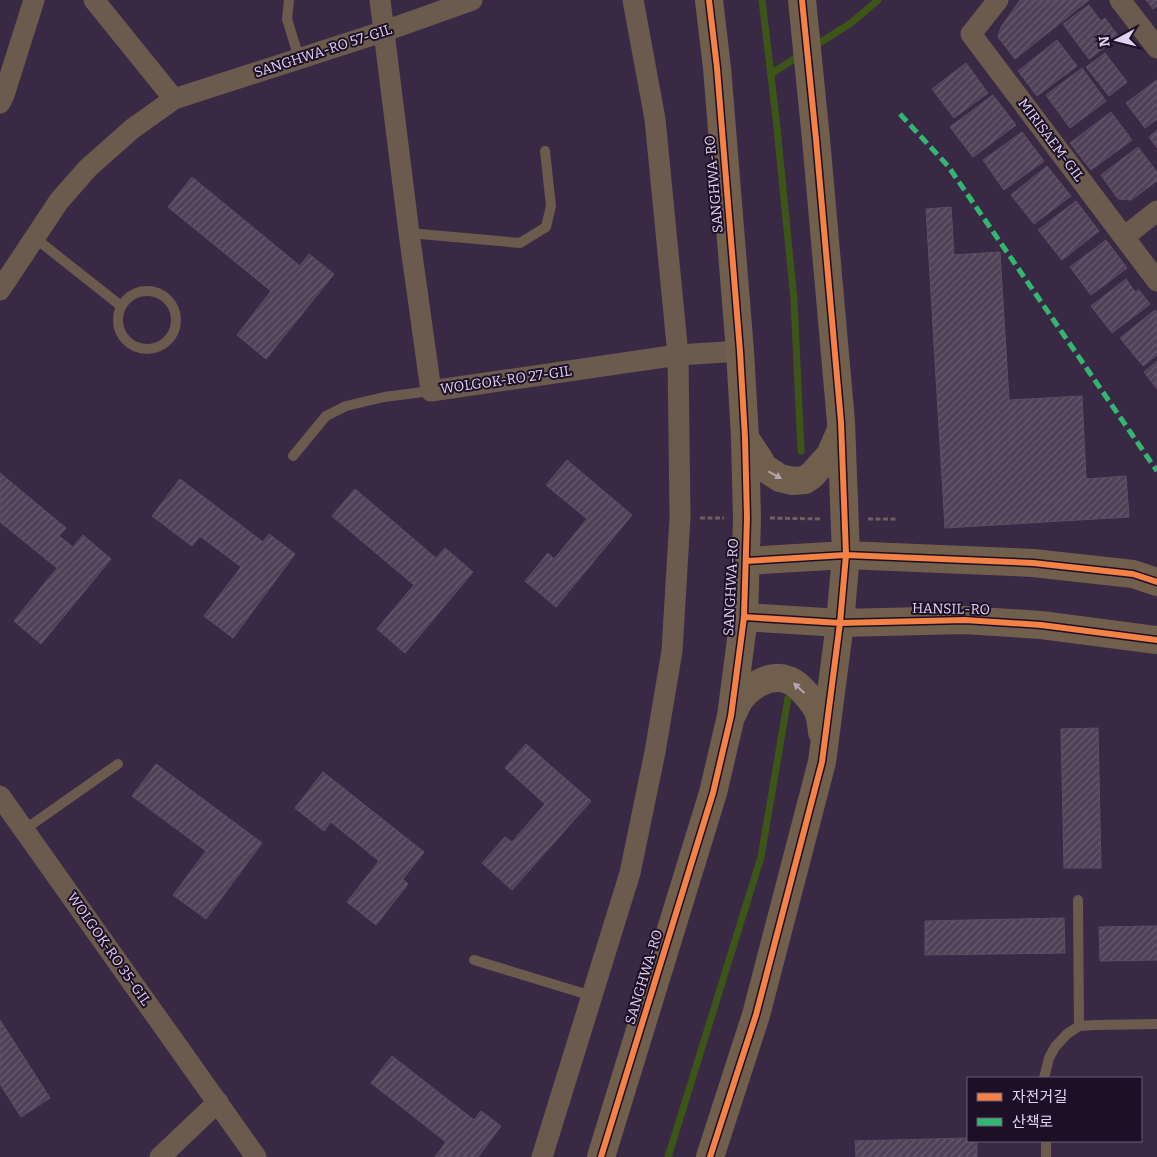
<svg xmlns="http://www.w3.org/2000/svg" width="1157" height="1157" font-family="Bitter,'Noto Sans KR',serif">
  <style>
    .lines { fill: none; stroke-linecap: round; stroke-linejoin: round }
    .stream { stroke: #3e5518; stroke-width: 7 }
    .building { fill: url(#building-hatch); stroke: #5d4d64 }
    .path { stroke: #6f605e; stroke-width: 3; stroke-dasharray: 5 2.5; stroke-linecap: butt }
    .service { stroke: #6b5a4e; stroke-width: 10 }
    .minor { stroke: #6b5a4e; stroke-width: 21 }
    .secondary { stroke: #715f4e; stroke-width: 28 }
    .quiet { stroke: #33b770; stroke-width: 5; stroke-dasharray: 10 5; stroke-linecap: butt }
    .cycleway-casing { stroke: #1c0f26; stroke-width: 9 }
    .cycleway { stroke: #f48246; stroke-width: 6 }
    .oneway { fill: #b5a5b1 }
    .labels { text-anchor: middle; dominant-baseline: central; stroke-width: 4; stroke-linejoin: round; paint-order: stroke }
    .street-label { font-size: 14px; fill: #e3d3f3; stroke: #1c0f26 }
  </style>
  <defs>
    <pattern id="building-hatch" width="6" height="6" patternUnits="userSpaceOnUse" patternTransform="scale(1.25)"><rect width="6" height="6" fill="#514158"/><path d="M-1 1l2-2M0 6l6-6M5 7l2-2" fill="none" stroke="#6a5c70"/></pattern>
  </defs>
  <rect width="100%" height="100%" fill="#392945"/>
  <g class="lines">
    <path class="stream" d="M762,0L776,118L794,300L801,451
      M813,47L851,23L878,0
      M771,74L800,55
      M668,1157L761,857L788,698"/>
  </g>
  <path class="building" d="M1020,0H1089L1015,59L998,37L1001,27Z
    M1146,0H1157V6L1153,9Z
    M1089,5L1101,21L1105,18L1119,37L1089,59L1063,24Z
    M1057,40L1077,66L1037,96L1018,71Z
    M1105,53L1127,82L1109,96L1086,67Z
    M966,63L988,93L954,118L932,89Z
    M1082,68L1106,101L1070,128L1046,95Z
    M1157,80V119L1145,128L1126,103Z
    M993,95L1016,125L973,157L950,127Z
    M1111,112L1132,140L1091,170L1070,143Z
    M1157,130V148L1149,137Z
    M1022,132L1044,161L1004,190L983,160Z
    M1138,147L1157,172V181L1131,200L1118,199L1101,175Z
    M1047,166L1071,196L1034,224L1011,195Z
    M192,177L300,266L309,254L334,274L266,359L237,335L271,291L168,207Z
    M1076,201L1099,231L1062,260L1038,230Z
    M951,207L954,255L1000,252L1009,400L1082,396L1086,479L1126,476L1129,517L945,528L926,209Z
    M1106,240L1127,268L1091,295L1070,267Z
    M1126,279L1135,292L1139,290L1150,304L1112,333L1091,306Z
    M1155,310L1157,313V355L1143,366L1120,338Z
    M1157,361V389L1144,372Z
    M567,460L632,515L556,607L525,581L548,553L554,559L587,519L546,485Z
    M0,473L66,528L59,536L73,547L83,535L111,559L41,644L14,621L57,568L0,522Z
    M180,479L263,542L269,534L295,554L233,638L204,616L241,567L200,536L192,546L152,516Z
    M355,489L436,558L445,548L473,572L405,653L377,629L414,585L332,516Z
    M1098,728L1101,868H1064L1061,729Z
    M526,744L591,801L512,890L482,863L505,837L512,842L545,804L505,768Z
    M156,764L262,843L206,919L173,895L206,851L132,796Z
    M323,772L424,852L403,879L408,884L376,925L347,902L379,861L331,822L324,831L295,808Z
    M1064,918L1065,953L925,955V921Z
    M1157,926V960L1100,961L1099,927Z
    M0,1020L50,1098L21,1117L0,1084Z
    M392,1056L474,1120L481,1111L501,1126L478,1157H435L446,1142L371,1083Z
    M968,1138V1141H977V1157H856L855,1141Z"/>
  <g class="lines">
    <path class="path" d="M700,518H724
      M770,518L822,519
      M868,519H897"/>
    <path class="service" d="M289,0L287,19L299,58
      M409,233L520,243L546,227L551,206L545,151
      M35,238L121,306
      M118 320a29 29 0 1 1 58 0a29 29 0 1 1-58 0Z
      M293,456L326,416L346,406L384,397L431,391
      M24,830L118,764
      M1078,900L1079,1026
      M474,960L592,996
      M1044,1078L1049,1058L1055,1047L1067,1034L1079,1026L1095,1025L1157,1024
      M1046,1141V1157"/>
    <path class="minor" d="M94,0L174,99
      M380,0L409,233L431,391L678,355L740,351
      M998,0L971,34L1157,281
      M1120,0L1157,48
      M0,103L4,95L34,0
      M1124,237L1157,211
      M0,290L59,201L88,168L132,129L174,99L385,31L472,0
      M0,796L256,1157
      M160,1157L218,1102
      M542,1157L630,873L655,752L672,651L680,518L678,355L655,119L633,0"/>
    <path class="secondary" d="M745,438L759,459L763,467L780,478L793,481L805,480L812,475L830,455L840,432
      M746,561L846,555L1033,563L1133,574L1157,582
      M744,617L840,623L965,620L1041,625L1157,640
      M732,715C735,710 737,703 741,698C751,685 772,673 788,680C796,682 801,689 806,694C819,709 820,713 822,732
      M601,1157L713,793L731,716L744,617L747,518L745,438L740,351L717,68L709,0
      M710,1157L756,1015L822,762L840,623L846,555L841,422L816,139L802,0"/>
    <path class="quiet" d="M900,114L948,166L1157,471"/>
    <g class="cycleway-casing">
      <path id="cycleway" d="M746,561L846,555L1033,563L1133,574L1157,582
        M744,617L840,623L965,620L1041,625L1157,640
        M601,1157L713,793L731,716L744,617L747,518L745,438L740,351L717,68L709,0
        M710,1157L756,1015L822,762L840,623L846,555L841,422L816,139L802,0"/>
    </g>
    <use href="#cycleway" class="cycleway"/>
  </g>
  <defs><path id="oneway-solid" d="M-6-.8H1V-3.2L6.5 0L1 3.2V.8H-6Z" transform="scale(1.25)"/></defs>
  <g class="oneway">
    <use href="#oneway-solid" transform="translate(775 475) rotate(29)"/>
    <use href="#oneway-solid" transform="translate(799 688) rotate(-138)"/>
  </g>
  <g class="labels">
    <g class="street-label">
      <text transform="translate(323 51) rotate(-18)">SANGHWA-RO 57-GIL</text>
      <text transform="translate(1051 140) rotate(53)">MIRISAEM-GIL</text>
      <text transform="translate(714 184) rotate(-95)">SANGHWA-RO</text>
      <text transform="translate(506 380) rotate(-8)">WOLGOK-RO 27-GIL</text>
      <text transform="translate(731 587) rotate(-87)">SANGHWA-RO</text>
      <text transform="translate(951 609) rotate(1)">HANSIL-RO</text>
      <text transform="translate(109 949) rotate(55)">WOLGOK-RO 35-GIL</text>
      <text transform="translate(644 977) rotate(-73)">SANGHWA-RO</text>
    </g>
  </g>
  <rect x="967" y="1077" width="175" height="65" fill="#1c0f26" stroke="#6c5d78"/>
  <rect x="977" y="1093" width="25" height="8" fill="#f48246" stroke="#6c5d78"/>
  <text x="1012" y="1102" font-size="15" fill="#e3d3f3">자전거길</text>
  <rect x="977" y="1118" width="25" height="8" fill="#33b770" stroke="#6c5d78"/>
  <text x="1012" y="1127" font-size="15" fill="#e3d3f3">산책로</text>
  <g transform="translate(1117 40) rotate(263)" stroke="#1c0f26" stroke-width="4" paint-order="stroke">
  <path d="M0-4L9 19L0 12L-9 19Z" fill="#e3d3f3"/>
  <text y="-8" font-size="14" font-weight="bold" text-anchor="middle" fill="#e3d3f3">N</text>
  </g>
</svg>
